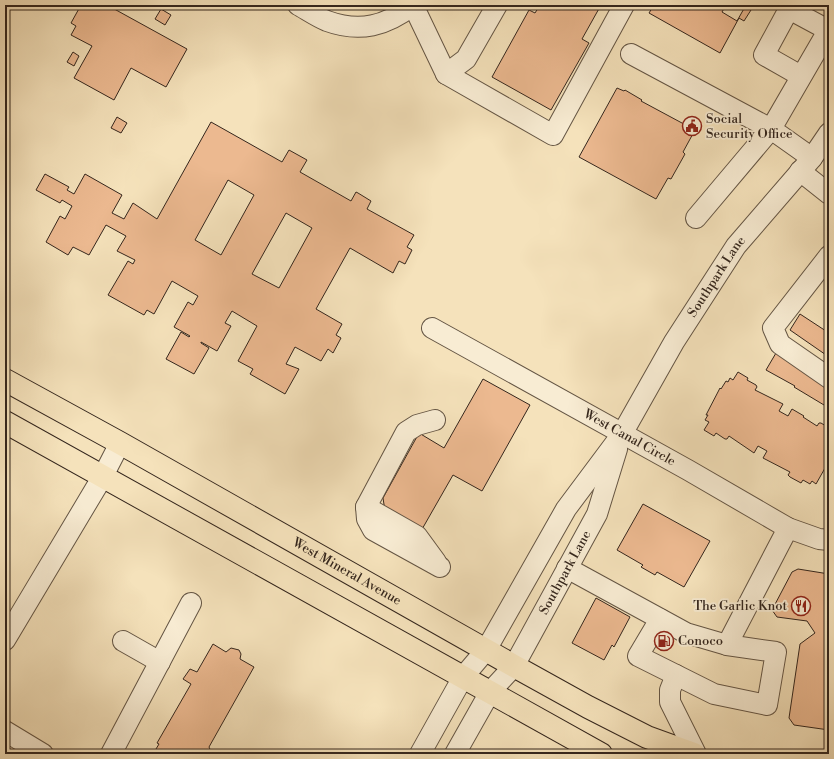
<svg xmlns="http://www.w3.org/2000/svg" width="834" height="759" font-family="'Libre Bodoni',serif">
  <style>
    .building { fill: #ecb990; stroke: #34261d; fill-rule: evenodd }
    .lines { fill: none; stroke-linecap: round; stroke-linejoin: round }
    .minor-casing { stroke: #645544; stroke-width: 22 }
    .major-casing { stroke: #34261d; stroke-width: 24 }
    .minor { stroke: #f8ecd3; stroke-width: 20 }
    .major { stroke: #f5e2bb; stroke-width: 22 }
    .labels { text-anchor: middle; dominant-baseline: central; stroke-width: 3.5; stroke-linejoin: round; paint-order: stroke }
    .poi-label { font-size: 13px; fill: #34261d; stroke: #f8ecd3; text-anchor: start }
    .street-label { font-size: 13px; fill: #34261d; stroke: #f8ecd3 }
  </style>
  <rect width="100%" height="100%" fill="#f5e2bb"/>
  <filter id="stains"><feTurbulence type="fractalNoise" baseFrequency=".005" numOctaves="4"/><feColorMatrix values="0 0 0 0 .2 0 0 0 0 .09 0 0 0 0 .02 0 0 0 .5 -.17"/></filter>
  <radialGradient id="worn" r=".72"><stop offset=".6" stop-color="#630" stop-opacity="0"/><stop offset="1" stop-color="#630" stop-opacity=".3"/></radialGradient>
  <path class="building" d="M81,5H107L187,49L166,87L131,68L114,100L74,78L92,46L71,35L76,26L71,23Z
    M540,5H601L582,39L589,43L551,110L492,77L529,10L535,13Z
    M654,5H726L722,12L737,21L746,5H747L746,7L751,10L744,21L739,18L720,53L649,13Z
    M161,9L171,15L165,25L155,19Z
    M73,52L79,56L74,66L67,62Z
    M617,88L624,91L625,90L642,100L641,101L695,130L683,152L685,154L671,179L668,178L656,199L579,157Z
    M117,117L127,123L121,133L111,128Z
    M211,122L282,162L289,150L307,160L300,172L351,201L356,192L358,193L371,201L367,209L414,235L407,247L412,250L405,264L399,261L393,273L350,248L316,309L342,324L336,335L341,338L333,353L328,349L321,361L295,347L286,364L299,369L285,394L250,374L253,369L238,361L257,326L232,311L225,323L231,326L217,351L201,342V343L209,348L194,374L166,359L181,332L189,337L190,336L174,327L188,302L193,305L198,296L172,281L154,314L147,310L144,315L108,295L128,261L133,264L135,260L117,251L126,236L106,225L89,255L73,247L68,255L46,242L60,216L65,219L72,206L62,200L60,203L36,190L45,174L69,187L67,190L74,194L85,174L122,195L112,213L124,219L133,203L157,219ZM228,180L254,195L221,255L195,240ZM286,213L312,228L279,288L252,274Z
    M800,314L829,333V357L790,330Z
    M776,353L829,387V408L794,387L795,386L766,370Z
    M738,372L748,378L747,380L756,385L757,387L755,390L783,404L779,411L788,416L792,409L804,416L803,417L817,426L819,423H821L829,428V461L816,484L812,481L810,484L803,480L801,483L790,477L788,475L790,472L763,458L767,451L758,446L754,453L729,436L727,439H725L716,433L714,436L704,430L709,422L705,420L708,415H706L720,388L721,389L726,381L728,382L730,378L733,380Z
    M483,379L530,405L482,491L453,475L421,531L385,511L383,498L419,433L444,448Z
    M643,504L710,541L684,587L657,572L655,575L641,567L643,565L617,550Z
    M798,569L829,574V730L794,725L789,718L800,644L815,633L807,621L777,617L772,610L792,572Z
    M596,598L630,617L614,647L612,645L604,660L572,643Z
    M213,644L226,652L231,648L239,650L241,654L240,659L254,667L209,747L212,754H153L159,744L157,743L191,684L183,679L190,669L197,672Z"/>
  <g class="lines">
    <g class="minor-casing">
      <g id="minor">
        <path d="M298,5C307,10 317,17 327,21C360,33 386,26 413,5"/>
        <path d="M413,5L446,74L553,135L624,5"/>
        <path d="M631,54L771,129L696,218"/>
        <path d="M446,74L466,59L497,5"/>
        <path d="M801,76L764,55L789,9L828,30"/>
        <path d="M812,158L771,129L829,29"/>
        <path d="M800,171L829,194"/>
        <path d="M829,256L773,328L780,344L829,378"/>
        <path id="s1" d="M432,328L688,470L788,528L819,539L829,540"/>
        <path d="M435,420L417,425L406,432L366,507L367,519L373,530L440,567"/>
        <path d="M366,507L417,536L436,562"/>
        <path d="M567,568L686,633L727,645L788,528"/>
        <path d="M660,619L638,656L714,694L767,705L776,652L727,645"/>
        <path d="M5,640L103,476L120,443"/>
        <path d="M123,641L160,662"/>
        <path d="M676,675L670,690V702L696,754"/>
        <path d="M5,731L43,754"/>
        <path d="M111,754L191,603"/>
        <path id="s2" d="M420,754L463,677L486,650L566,509L622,434L674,342L736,246L812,158L829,133"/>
        <path id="s3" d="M455,754L490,692L514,666L597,514L617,449"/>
      </g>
    </g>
    <g class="major-casing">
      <g id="major">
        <path id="s4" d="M5,380L120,443L514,666L588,707L647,737L694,754"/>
        <path d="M5,422L601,754"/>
      </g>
    </g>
    <use href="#minor" class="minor"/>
    <use href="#major" class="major"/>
  </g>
  <defs>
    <g id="civic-ring" transform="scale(1)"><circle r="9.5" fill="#f8ecd3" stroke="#8f2418" stroke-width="1.5"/><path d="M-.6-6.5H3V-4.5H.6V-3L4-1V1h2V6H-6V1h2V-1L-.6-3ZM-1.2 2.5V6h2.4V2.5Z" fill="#8f2418"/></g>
    <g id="restaurant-ring" transform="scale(1)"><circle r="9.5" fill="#f8ecd3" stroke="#8f2418" stroke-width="1.5"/><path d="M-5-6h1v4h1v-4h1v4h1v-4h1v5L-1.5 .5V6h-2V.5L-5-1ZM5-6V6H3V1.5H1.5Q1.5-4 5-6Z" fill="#8f2418"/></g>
    <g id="fuel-ring" transform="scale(1)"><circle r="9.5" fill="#f8ecd3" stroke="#8f2418" stroke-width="1.5"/><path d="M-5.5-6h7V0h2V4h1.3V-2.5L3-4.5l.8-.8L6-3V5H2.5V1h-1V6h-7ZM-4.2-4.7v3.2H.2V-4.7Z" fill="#8f2418"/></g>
  </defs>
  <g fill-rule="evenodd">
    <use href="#civic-ring" x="692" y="126"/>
    <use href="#restaurant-ring" x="801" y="606"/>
    <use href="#fuel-ring" x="664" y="641"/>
  </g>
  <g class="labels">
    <g class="poi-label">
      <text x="706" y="119">Social<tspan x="706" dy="15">Security Office</tspan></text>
      <text x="787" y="606" text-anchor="end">The Garlic Knot</text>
      <text x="678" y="641">Conoco</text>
    </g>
    <g class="street-label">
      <text stroke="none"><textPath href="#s2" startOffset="563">Southpark Lane</textPath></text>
      <text stroke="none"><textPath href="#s1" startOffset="226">West Canal Circle</textPath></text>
      <text stroke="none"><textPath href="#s4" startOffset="392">West Mineral Avenue</textPath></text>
      <text stroke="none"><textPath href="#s3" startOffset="213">Southpark Lane</textPath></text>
    </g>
  </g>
  <rect width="834" height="759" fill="none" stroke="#f5e2bb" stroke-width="20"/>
  <rect x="6" y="6" width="822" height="747" fill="none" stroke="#34261d" stroke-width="2"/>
  <rect x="10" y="10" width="814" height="739" fill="none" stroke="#34261d"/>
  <rect width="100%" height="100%" filter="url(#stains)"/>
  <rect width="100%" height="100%" fill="url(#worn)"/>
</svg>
